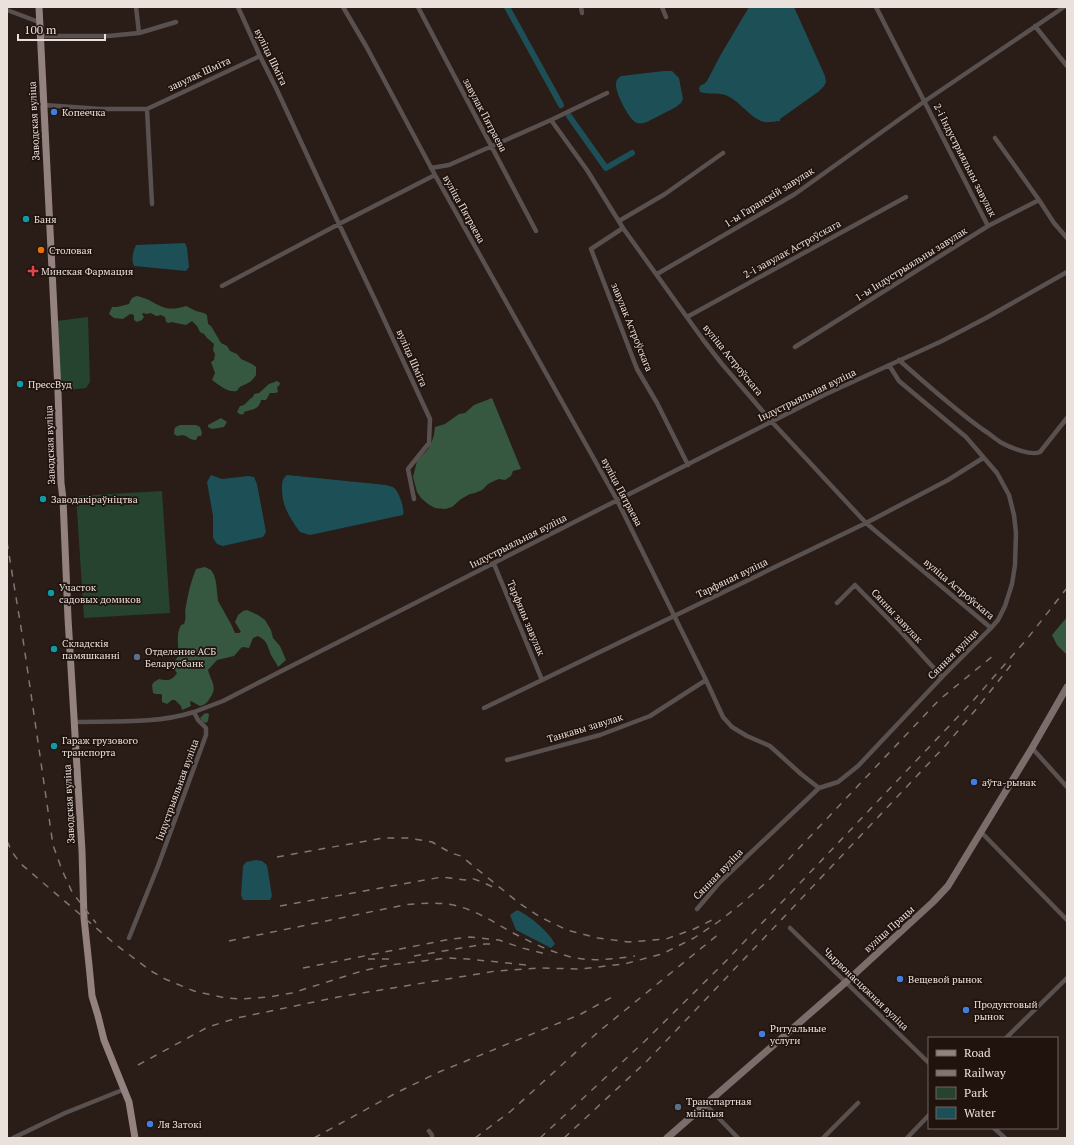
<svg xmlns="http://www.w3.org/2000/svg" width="1074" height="1145" font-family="'PT Serif',serif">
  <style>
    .green { fill: #25432f }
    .forest { fill: #365841 }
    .water { fill: #1d4f57 }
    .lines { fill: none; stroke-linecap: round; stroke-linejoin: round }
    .canal { stroke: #1d4f57; stroke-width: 6 }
    .street { stroke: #595150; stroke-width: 4.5 }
    .secondary { stroke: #7a6d6b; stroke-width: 7 }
    .primary { stroke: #938280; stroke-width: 7 }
    .rail { stroke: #827671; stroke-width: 1.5; stroke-dasharray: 7 7; stroke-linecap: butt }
    .shop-dot { fill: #3f7fe0; stroke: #20130e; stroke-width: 1.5 }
    .culture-dot { fill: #0f9aa8; stroke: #20130e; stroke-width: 1.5 }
    .food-dot { fill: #e8710a; stroke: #20130e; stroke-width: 1.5 }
    .health-dot { fill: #e0444e; stroke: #20130e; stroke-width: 1.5 }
    .service-dot { fill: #5c6f8a; stroke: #20130e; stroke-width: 1.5 }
    .labels { text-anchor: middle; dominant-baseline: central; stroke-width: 3.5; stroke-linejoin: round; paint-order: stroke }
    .street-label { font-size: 10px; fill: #eae0dc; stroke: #20130e }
    .poi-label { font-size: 10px; fill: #eae0dc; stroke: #20130e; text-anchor: start }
  </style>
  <rect width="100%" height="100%" fill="#2a1c16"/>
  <path class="green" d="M88,317L90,382L86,388L58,391L56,321Z
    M162,491L170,613L84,618L76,496Z"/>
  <path class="forest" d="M137,296C159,301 160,314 186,306L196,311L204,313L207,315L208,324L211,326L221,343L227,346L230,351L237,354L241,359L252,364L256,367V375C254,378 251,382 248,383C243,386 240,385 237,391C228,393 219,385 212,380L215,373L211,362L214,360L215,354L213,350L214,344L207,338L204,334L200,332L197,326L192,321L186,325L171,322L169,323L166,322L165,317L161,315L156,316L151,313L147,314L143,313L142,314L144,317L142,320L137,322L134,320V315L130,314L123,319L114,318L109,314L112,307H117L129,304C131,299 132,297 137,296Z
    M277,381L280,383L279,386L277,387L278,392L275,393H270L266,400H261C259,410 252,409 244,412V414C241,415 239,414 237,412L240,406C246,406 248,399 253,397L254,394L259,393L269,384Z
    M492,398L521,469L513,471L511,476L505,480L499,479L494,481L488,484L482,490L475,493L470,494L461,499L452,507L445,509L435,508L428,504L421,498L417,492L413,477L417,461L428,449L432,441L434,435L435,427L445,424L459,414L465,413L474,405Z
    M221,418L227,422L224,427L212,429L208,427V425Z
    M180,425H196L200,427L202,433L201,436H198L196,440C187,440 188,433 177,436L174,434C175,428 173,428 180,425Z
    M205,567L211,570L214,575L216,582L218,601L231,624L235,633H239L241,632L235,622L238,615L243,611L247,610L258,615L265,620L271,630L273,638L280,646L286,660L278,667C276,662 273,659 271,655C267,646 268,641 258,636L253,638L249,648L243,647L241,648L234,656L217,660L208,670C211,682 218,686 210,698C207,703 205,705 200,706L191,701L190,702L191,706L182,710L181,706L175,700H172L167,704L162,702V695L161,694H156L153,693L152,685L154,682L159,679C167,681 172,681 177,673C176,671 174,670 173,668C171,663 177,659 179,655C178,645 176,634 181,625L184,624C187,617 184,613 186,606C188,593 191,581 196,569Z
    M1067,617V655L1057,645L1052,635Z
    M207,713L209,714L208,721L206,723L203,722L200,718L204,714Z"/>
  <path class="water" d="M749,7H794L825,76L826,82L824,86L818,92L780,119V121C775,121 769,123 764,122C748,117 740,100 725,95C717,92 708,95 700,92L699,88L701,85L704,84L707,81L720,56Z
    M664,71H672L679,78L683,99L681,103L676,107L647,122C644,123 640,124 637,123C629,120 615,92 616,84C616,80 618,78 621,76Z
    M185,243L187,248L189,267L186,271L134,266C131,259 133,252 136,245Z
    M211,475L222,479L248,476L254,477L257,484L266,532L263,537L223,546L217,544L213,538V516L207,482Z
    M287,475L386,485C388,486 391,486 393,487C399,491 405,509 403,515L310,535L300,532C290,518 282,507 282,489C282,483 282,479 287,475Z
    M256,860L262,861L267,865L272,896L270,900H243L241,895L243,866L246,862Z
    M517,910C529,915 549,932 555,944L551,948L516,930L510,915Z"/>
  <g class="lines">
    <path class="canal" d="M507,7L561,105
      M569,116L606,168L632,153"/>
    <path class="street" d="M136,7L139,33
      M238,7L260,56L277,90L339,224L376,302L430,419L429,443L408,469L414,499
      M343,7L366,46L435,175L617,500L706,680L723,717L732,727L747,736L770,746L801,774L819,788
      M418,7L536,231
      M581,7L582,13
      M662,7L666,17
      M876,7L988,226
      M7,10L39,22
      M1035,26L1067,66
      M40,36H108L139,33L176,22
      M44,105L101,109H147L260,56
      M147,109L152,204
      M551,120L587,170L623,228L704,341L722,364L772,422L866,523L991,628
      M995,138L1039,200L1054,223L1067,238
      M431,168L449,165L551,120L607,93
      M619,221L665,194L723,153
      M623,228L591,249L637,369L657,403L688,465
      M657,274L795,194L925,101L1064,7
      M222,286L339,224L435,175
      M687,317L906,197
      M795,347L988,226L1039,200
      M899,360C926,384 953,408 982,429C989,433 995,439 1002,443C1011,448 1032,456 1040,452L1067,418
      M494,564L542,680
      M837,603L855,585L901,632L942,677
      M484,708L866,523L948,480L983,458
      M74,722C114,721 156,724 194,712
      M1032,748L1067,787
      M507,760L600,735L650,716L706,680
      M981,832L1067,920
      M697,909L720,882L819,788L838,782L858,766L942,677L991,628L998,620L1005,606L1012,584L1015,565L1016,533L1014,515L1009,495L997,473L966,437L899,381L889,365
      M790,928L929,1063
      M129,938L158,866L206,735V728L198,720L194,712L223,701L258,683L824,395L942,341L986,318L1067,272
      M1006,1038L1067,978
      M706,1105L738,1138
      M994,1128L1005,1138
      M429,1131L432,1135V1138
      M13,1138L65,1113L125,1089
      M823,1138L858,1103
      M907,1138L929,1115"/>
    <path class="secondary" d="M667,1138L846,982L933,902L948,886L1032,748L1067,687"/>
    <path class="primary" d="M39,7L58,391L61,483L63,499L68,618L82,851L84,918L89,965L92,996L98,1016L104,1040L129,1102L135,1138"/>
    <path class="rail" d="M7,542L24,646L53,845L62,870L72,892L96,923
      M7,841L12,852L21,864L115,944L151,971L165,979L194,991L225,998L242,999L269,997L292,993L362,971L389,965L423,961L447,958L468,959L527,965
      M277,857L383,838H408L432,842L451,853L461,856L519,903L540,917L567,930L598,938L629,942L666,939L694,929L712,920
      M280,906L442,877L465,880L471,878L482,882L497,889
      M229,941L404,905C421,903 437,902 453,905C477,910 496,924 517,935C534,944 552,952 571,957C593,962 612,959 635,956
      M414,956L485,944H493
      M368,959H396
      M303,968L451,939L470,937L499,940L522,948L550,955
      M138,1065L208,1027L237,1018L338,997L496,971L538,968L580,969L624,964L662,954L694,938L718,922L741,904L768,881L939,700L994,655
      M314,1138L396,1093L439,1072L581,1014L612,997
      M475,1138L511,1111L597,1033L720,933
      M540,1138L645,1041L725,962L971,703L1027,639L1067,588
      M564,1138L647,1061L784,917L946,745L978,707L1015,660"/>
  </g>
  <g class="shop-dot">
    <circle cx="54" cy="112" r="4"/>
    <circle cx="974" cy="782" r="4"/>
    <circle cx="900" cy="979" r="4"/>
    <circle cx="966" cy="1010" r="4"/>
    <circle cx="762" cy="1034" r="4"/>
    <circle cx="150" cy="1124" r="4"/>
  </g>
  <g class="culture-dot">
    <circle cx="26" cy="219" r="4"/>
    <circle cx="20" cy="384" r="4"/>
    <circle cx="43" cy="499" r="4"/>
    <circle cx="51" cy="593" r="4"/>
    <circle cx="54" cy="649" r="4"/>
    <circle cx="54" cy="746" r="4"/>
  </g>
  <circle class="food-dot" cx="41" cy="250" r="4"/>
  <path class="health-dot" d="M31 265h4v4h4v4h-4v4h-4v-4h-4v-4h4z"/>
  <g class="service-dot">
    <circle cx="137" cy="657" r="4"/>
    <circle cx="678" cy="1107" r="4"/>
  </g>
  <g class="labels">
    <g class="street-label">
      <text transform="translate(271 57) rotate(64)">вуліца Шміта</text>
      <text transform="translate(199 74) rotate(-25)">завулак Шміта</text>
      <text transform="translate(485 115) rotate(62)">завулак Пятраева</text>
      <text transform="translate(34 121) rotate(-93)">Заводская вуліца</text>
      <text transform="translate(965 160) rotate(63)">2-і Індустрыяльны завулак</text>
      <text transform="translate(769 197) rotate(-32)">1-ы Гаранскій завулак</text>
      <text transform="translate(464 209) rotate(61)">вуліца Пятраева</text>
      <text transform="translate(792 249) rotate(-29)">2-і завулак Астроўскага</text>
      <text transform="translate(911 264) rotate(-32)">1-ы Індустрыяльны завулак</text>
      <text transform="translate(632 327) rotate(68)">завулак Астроўскага</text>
      <text transform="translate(412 358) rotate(66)">вуліца Шміта</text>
      <text transform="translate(733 360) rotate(51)">вуліца Астроўскага</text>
      <text transform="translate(807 395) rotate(-26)">Індустрыяльная вуліца</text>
      <text transform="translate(50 445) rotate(-92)">Заводская вуліца</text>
      <text transform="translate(622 492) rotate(62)">вуліца Пятраева</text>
      <text transform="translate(518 541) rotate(-27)">Індустрыяльная вуліца</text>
      <text transform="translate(732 578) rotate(-26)">Тарфяная вуліца</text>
      <text transform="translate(959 589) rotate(40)">вуліца Астроўскага</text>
      <text transform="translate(897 616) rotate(47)">Сянны завулак</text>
      <text transform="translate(526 618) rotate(67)">Тарфяны завулак</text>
      <text transform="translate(953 654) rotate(-45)">Сянная вуліца</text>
      <text transform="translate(585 728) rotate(-17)">Танкавы завулак</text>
      <text transform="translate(177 790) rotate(-70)">Індустрыяльная вуліца</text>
      <text transform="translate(69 804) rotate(-93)">Заводская вуліца</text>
      <text transform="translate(718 874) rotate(-46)">Сянная вуліца</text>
      <text transform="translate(889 929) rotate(-42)">вуліца Працы</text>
      <text transform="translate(866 989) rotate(44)">Чырвонасцяжная вуліца</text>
    </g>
    <g class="poi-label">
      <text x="62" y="112">Копеечка</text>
      <text x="34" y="219">Баня</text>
      <text x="49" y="250">Столовая</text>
      <text x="41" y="271">Минская Фармация</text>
      <text x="28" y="384">ПрессВуд</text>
      <text x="51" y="499">Заводакіраўніцтва</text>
      <text x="59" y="587">Участок<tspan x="59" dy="12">садовых домиков</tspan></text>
      <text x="62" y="643">Складскія<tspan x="62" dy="12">памяшканні</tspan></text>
      <text x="145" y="651">Отделение АСБ<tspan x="145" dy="12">Беларусбанк</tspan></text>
      <text x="62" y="740">Гараж грузового<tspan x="62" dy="12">транспорта</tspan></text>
      <text x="982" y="782">аўта-рынак</text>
      <text x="908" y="979">Вещевой рынок</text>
      <text x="974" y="1004">Продуктовый<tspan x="974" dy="12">рынок</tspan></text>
      <text x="770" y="1028">Ритуальные<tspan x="770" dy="12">услуги</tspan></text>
      <text x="686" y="1101">Транспартная<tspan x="686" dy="12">міліцыя</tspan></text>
      <text x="158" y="1124">Ля Затокі</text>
    </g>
  </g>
  <rect width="1074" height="1145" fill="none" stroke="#eae0dc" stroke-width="16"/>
  <rect x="928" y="1037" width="130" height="92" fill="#20130e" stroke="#716560"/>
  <rect x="936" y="1050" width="20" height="6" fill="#938280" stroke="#716560"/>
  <text x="964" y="1057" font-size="12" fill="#eae0dc">Road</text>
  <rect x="936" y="1070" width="20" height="6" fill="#827671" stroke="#716560"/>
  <text x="964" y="1077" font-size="12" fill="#eae0dc">Railway</text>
  <rect x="936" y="1087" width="20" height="12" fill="#25432f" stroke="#716560"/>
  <text x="964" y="1097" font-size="12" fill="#eae0dc">Park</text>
  <rect x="936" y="1107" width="20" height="12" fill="#1d4f57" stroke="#716560"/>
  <text x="964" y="1117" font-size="12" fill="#eae0dc">Water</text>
  <path d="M18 34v6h87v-6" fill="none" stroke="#eae0dc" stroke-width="2"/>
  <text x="24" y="34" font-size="12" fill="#eae0dc" stroke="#20130e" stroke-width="3" paint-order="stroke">100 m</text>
</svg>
